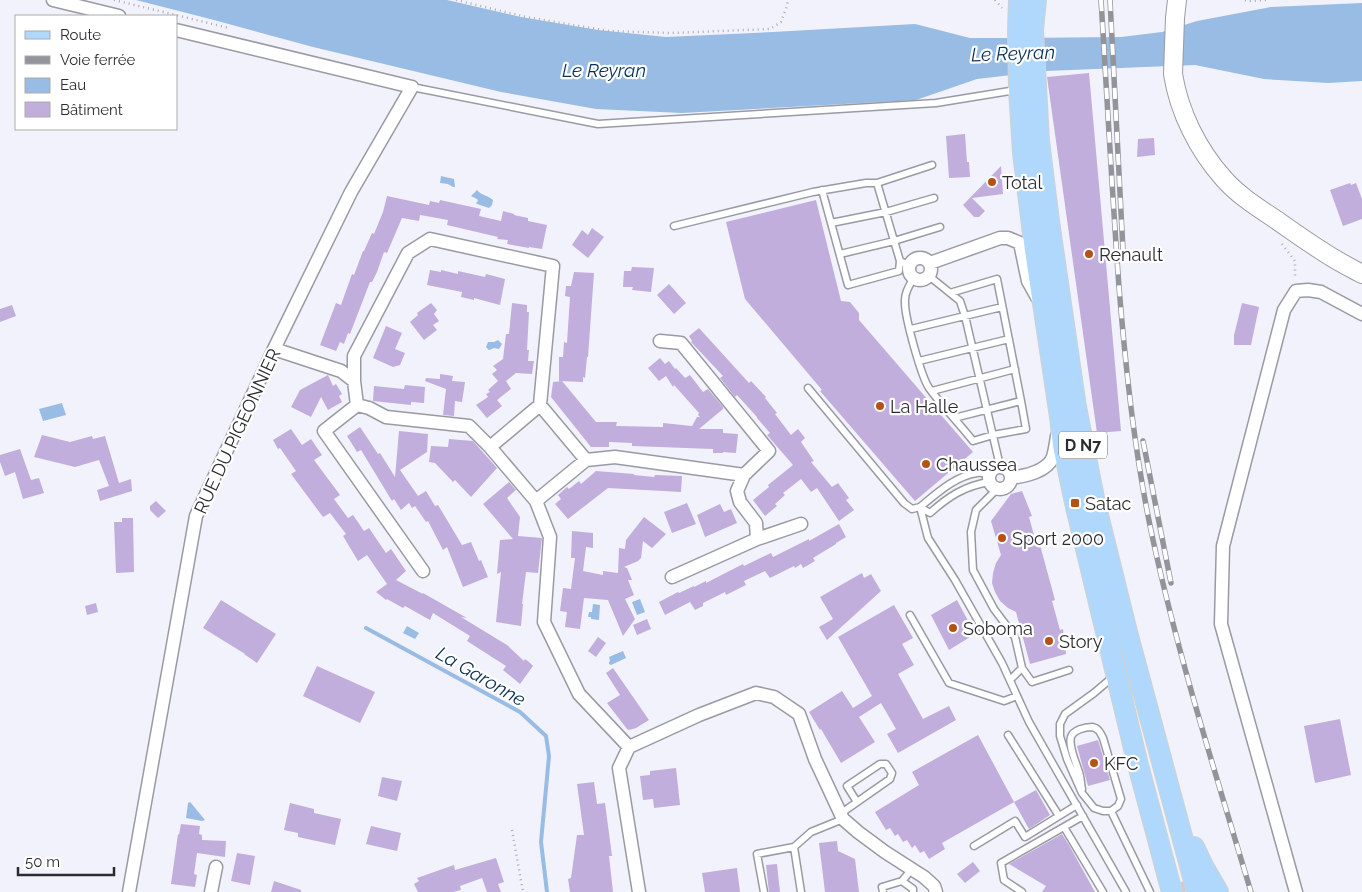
<svg xmlns="http://www.w3.org/2000/svg" width="1362" height="892" font-family="Raleway,sans-serif">
  <style>
    .water { fill: #98bce3 }
    .lines { fill: none; stroke-linecap: round; stroke-linejoin: round }
    .stream { stroke: #98bce3; stroke-width: 4 }
    .building { fill: #c1aedc }
    .primary-tunnel { stroke: #cacad3; stroke-width: 20; stroke-dasharray: 20 10; stroke-linecap: butt }
    .service-casing { stroke: #9a9aa3; stroke-width: 9 }
    .minor-casing { stroke: #9a9aa3; stroke-width: 15 }
    .secondary-casing { stroke: #9a9aa3; stroke-width: 20 }
    .primary-casing { stroke: #d1d1d1; stroke-width: 22 }
    .path { stroke: #ababb3; stroke-width: 2.5; stroke-dasharray: 1 4; stroke-linecap: butt }
    .service { stroke: #fff; stroke-width: 6 }
    .minor { stroke: #fff; stroke-width: 12 }
    .secondary { stroke: #fff; stroke-width: 18 }
    .primary { stroke: #b0d8fd; stroke-width: 20 }
    .rail-casing { stroke: #93939a; stroke-width: 5.5 }
    .rail { stroke: #fff; stroke-width: 4; stroke-dasharray: 11; stroke-linecap: butt }
    .poi-dot { fill: #b35213; stroke: #fff; stroke-width: 2 }
    .labels { text-anchor: middle; dominant-baseline: central; stroke-width: 4.5; stroke-linejoin: round; paint-order: stroke }
    .shield { fill: #fff; stroke: #6b6b6e; stroke-width: 1 }
    .shield-label { font-size: 16px; font-weight: bold; fill: #2c2c30 }
    .poi-label { font-size: 18px; fill: #2c2c30; stroke: #fff; text-anchor: start }
    .street-label { font-size: 18px; fill: #2c2c30; stroke: #fff }
    .water-label { font-size: 19px; font-style: italic; fill: #093055; stroke: #fff }
  </style>
  <rect width="100%" height="100%" fill="#f2f2fc"/>
  <path class="water" d="M136,0H447L521,17L598,30L666,37L773,32L915,24L970,38H1005L1121,37L1162,32L1197,21L1271,7L1362,3V81L1328,83L1264,79L1195,65L1046,71L977,79L916,100L682,113L596,109L501,92L313,47L214,20Z
    M441,176L454,179L455,187H453L448,184L440,183Z
    M477,190C482,196 488,195 493,200L492,205L489,208L477,204L476,203L478,201L477,199L471,196Z
    M498,340L502,344L499,349L494,348L489,350L486,347L488,342H494Z
    M62,403L66,415L43,421L39,409Z
    M640,599L645,612L637,615L632,602Z
    M593,604L600,605L599,620L591,619V617H588L589,612H592Z
    M407,626L419,633L415,639L403,633Z
    M623,651L626,658L611,665L609,664V662L610,661L609,657Z
    M190,802L191,803L205,820L202,821L186,818L188,803Z"/>
  <g class="lines">
    <path class="stream" d="M366,628L520,712L546,736L549,756L541,842L547,892"/>
  </g>
  <path class="building" d="M1089,73L1121,431L1097,433L1047,77Z
    M965,134L967,162H969L970,177L949,178L946,136Z
    M1154,138L1155,155L1137,157L1138,139Z
    M1001,166L1003,194L972,198L985,211L979,217H974L963,205Z
    M1350,183L1351,185L1356,183L1362,199V219L1343,226L1330,190Z
    M387,196L429,205L430,201L439,203L440,200L481,209L479,216L501,221L503,211L514,214V215L528,218V221L547,225L542,249L529,247V248L507,244L508,240L497,239L498,237L447,225L448,220L420,215L419,221L402,218L387,253L384,252L377,272L372,282H370L350,334L348,333L344,344L340,342L336,351L320,345L336,303L341,305L352,274L354,275L363,251H364L372,233L374,234L383,212Z
    M816,200L841,301L850,302L859,313V320L973,452L915,501L820,391L822,390L745,299L726,222Z
    M592,228L604,237L588,258L572,245L582,230L588,235Z
    M632,267L654,268L651,292L632,290L633,287H623L624,271H631Z
    M430,270L441,272V270L458,274V271L485,277L486,274L505,279L500,305L474,298V300L461,297L462,292L427,285Z
    M574,272L594,273L588,357H587L585,378L583,377V382L559,381V357H563L564,342L567,343L568,327L570,297L565,296L566,286H571Z
    M669,284L686,303L674,314L657,295Z
    M431,303L437,310L434,314L439,321L433,325L437,330L424,340L410,322L418,315L417,313Z
    M512,303L527,305V312H529L527,350H529L528,361H534L532,374L516,373L506,381L511,389L497,400L502,406L487,418L476,405L488,397L486,394L490,392L488,390L498,381L492,374L497,370L493,366L503,359L506,334H509Z
    M1242,303L1259,307L1251,345H1234V335Z
    M12,305L16,316L0,322V309Z
    M386,326L402,333L395,349L405,353L400,365L393,367L373,358Z
    M699,328L749,383L751,381L766,397L765,398L777,413L775,414L791,435L798,429L805,438L801,442L814,461L811,462L832,487L838,483L849,498L846,500L854,510L839,521L817,488L811,492L801,479L783,493L785,495L775,504L777,506L765,516L753,500L769,487L768,485L793,465L767,435L770,433L757,418V417L737,395L735,397L720,378L723,376L691,342L692,341L689,336Z
    M660,358L665,364L669,361L675,369L676,368L685,378L690,375L703,392L708,389L723,407V409L699,429H723V433L738,434L736,453L723,452V453H713V449L632,446V443L609,442V447H591L551,397L553,382L562,381L596,422H617L616,426L663,427V423L692,426L697,417H700L698,415L699,413L674,385L673,387L666,376L659,381L648,368Z
    M440,374L453,376L452,381L465,382L462,402L455,401L454,416L443,415L446,389L425,381L426,378L440,379Z
    M328,375L333,386L336,384L342,394L339,396L342,402L328,410L321,397L311,417L291,407L300,390Z
    M405,385L425,387L424,403L411,402V405L373,401L374,386L404,389Z
    M360,427L378,454L380,453L395,477L399,431L428,434L427,452L400,470L418,496L426,491L435,506L438,505L462,545L471,542L479,561L481,560L488,577L463,587L447,547L443,550L428,521L426,522L415,506L412,508L409,503L401,510L394,499L392,501L361,450L357,452L347,436Z
    M291,429L302,445L311,439L322,455L314,460L340,495L334,499L348,518L353,515L364,531L369,528L386,553L391,549L406,571L396,580L423,594V593L467,618L461,617L507,645L524,661L525,659L529,662L533,666L520,684L503,670L506,666L467,641L470,636L433,613L430,620L405,606L403,608L387,599L386,600L376,592L387,584L367,555L358,561L343,536L346,534L330,513L323,517L291,474L296,471L280,448L278,449L273,440Z
    M42,435L70,442L92,436L93,439L105,436L119,483L131,479L132,491L100,501L97,490L109,486L99,460L75,467L34,457Z
    M449,439L473,441L497,468L471,497L455,480L453,482L435,463L429,462L431,446L448,447Z
    M20,449L31,480L39,478L44,493L23,499L15,472L5,476L0,462V455Z
    M596,471L634,474V475L654,477L655,475L682,476L681,492L608,488L568,519L555,504L561,499L558,495L567,487L569,489L579,481L581,484Z
    M509,482L516,490L507,498L520,517L518,536L542,538L538,573L526,572L522,604H523L521,626L496,622L501,572L497,574L500,540L513,539L483,504Z
    M1022,491L1032,516L1029,517L1037,546L1040,545L1055,600L1052,601L1060,630L1063,629L1066,654L1030,664L1016,612L1008,608L1000,601L995,592L992,583L993,573L996,563L1001,555L991,521L1011,494Z
    M156,501L166,511L158,518L150,510V506Z
    M687,503L696,524L672,533L664,512Z
    M720,504L724,512L731,509L737,523L705,537L697,515Z
    M644,517L666,534L652,548L643,541L641,558L638,561L624,567L627,568L632,580H628L634,595L625,599L635,619L623,636L608,600L584,598L580,629L565,627L567,612L560,611L563,588L571,589L575,558H571L572,531L593,533V548L586,547L583,571L603,575V571L618,573L619,548L625,549L626,540Z
    M122,518H133L134,572L116,573L114,522H122Z
    M839,524L846,537L836,543V544L813,558L815,561L803,568L801,564L795,568L794,566L770,578L765,571L744,581L746,585L726,595L725,592L703,603V606L695,610L690,602L665,615L659,602L678,592L679,593L694,586V587L706,581V583L743,564L744,566L771,553L773,557L809,539V541Z
    M862,573L864,578L871,574L881,591L827,640L819,627L833,619L820,597Z
    M221,600L276,634L257,663L244,654H245L203,628Z
    M957,600L975,634L949,650L931,615Z
    M96,603L98,612L87,615L85,606Z
    M894,605L913,638L902,644L914,665L898,674L923,719L949,706L956,720L898,753L887,734L896,729L881,703L859,717L875,742L841,763L821,729L820,730L809,712L842,691L853,708L872,696L838,637Z
    M647,619L651,629L637,635L633,625Z
    M598,637L606,643L596,657L588,651Z
    M317,666L375,692L360,723L303,696Z
    M613,668L649,720L636,728L629,730L627,729L607,703L620,695L606,673Z
    M1340,719L1351,775L1315,783L1304,726Z
    M978,735L1014,802L942,843L945,849L929,859L924,851L920,853L915,845L912,848L907,840L903,842L898,834L895,836L890,828L886,830L875,812L919,785L912,772Z
    M1098,740L1110,780L1088,786L1077,746Z
    M676,768L680,805L654,808L653,799L643,800L640,776L650,775V771Z
    M382,777L402,781L397,801L378,796Z
    M594,782L597,804L605,803L612,856H609L613,892H570L568,879L571,878L577,835H584L577,784Z
    M1036,790L1050,815L1029,829L1014,802Z
    M290,803L314,809V813L341,819L335,845L298,837V833L284,830Z
    M181,824L200,826L199,834L202,835V840L226,841L225,857L197,853L194,874L197,875L195,887L171,884L178,834L179,835Z
    M371,826L401,833L397,851L366,844Z
    M1062,834L1069,845L1095,892H1042L1046,886L1009,864Z
    M837,841L838,851L855,859L859,892H825L819,843Z
    M237,853L255,856L250,885L231,881Z
    M496,858L504,882L498,884L501,892H487L482,878L460,886L461,890L453,892H418L414,884L419,881L417,878L454,865L455,870Z
    M973,862L980,871L965,883L957,874Z
    M777,864L780,892H769L766,865Z
    M737,868L740,892H705L702,873Z
    M274,881L301,890V892H271Z"/>
  <g class="lines">
    <path class="primary-tunnel" d="M1181,882L1184,892"/>
    <g class="service-casing">
      <path id="service" d="M412,87L598,124L936,103L1016,90
        M877,183L932,165
        M822,190L848,285L899,271L900,261
        M831,223L886,212L934,198
        M674,226L813,192L866,183H877L900,261L910,266
        M840,254L894,241L940,227
        M929,276L960,301L965,316L1000,466
        M914,278C909,285 904,293 905,303C905,318 921,376 929,388C942,406 959,423 973,441L993,435L1026,429L1021,401
        M950,293L997,279L1021,401L954,418
        M911,329L1002,307
        M919,361L1009,339
        M808,388L904,503L912,509L920,507
        M932,391L1015,369
        M997,489L976,510L971,532L973,570L994,609L1015,637L1022,668L1010,680
        M920,507L928,538L955,580L1002,663L1029,722L1126,892
        M920,507L930,513C948,497 964,486 989,482
        M920,507C936,494 955,476 977,473C981,472 985,474 989,475
        M910,615L949,683L1004,701L1017,696
        M1022,668L1032,682L1069,670
        M1114,676L1094,693L1065,714L1060,724V736L1067,759L1082,793L1094,808L1103,811H1111L1150,892
        M1008,735L1059,816L1077,805
        M1082,789C1081,785 1081,780 1080,776C1078,766 1068,748 1071,737C1073,730 1085,727 1092,727C1098,728 1100,732 1103,738L1121,799L1118,806L1111,811
        M840,814L890,779L892,773L886,764H880L847,786L857,802
        M1064,827L1103,892
        M974,846L1015,821L1025,837L1059,816
        M794,847L811,832L843,819
        M902,881L913,889V892
        M764,892L757,854L794,847L801,892
        M883,892L882,887L902,881L912,869
        M1022,892L1004,880L1001,863L1083,816"/>
    </g>
    <g class="minor-casing">
      <path id="minor" d="M53,0L119,16
        M909 269a11 11 0 1 1 22 0a11 11 0 1 1-22 0Z
        M930,263L1000,238H1008L1020,243L1028,281L1037,297
        M274,349L341,371L354,381L357,405L369,408L386,417L469,426L490,447
        M354,381V356L408,253L430,239L553,266L540,405
        M357,405L324,431L423,571
        M586,460L615,457L744,475L769,451L681,343L660,341
        M989 478a11 11 0 1 1 22 0a11 11 0 1 1-22 0Z
        M1011,478C1025,476 1047,472 1053,457C1055,450 1056,443 1057,436
        M536,501L586,460L540,405L490,447L536,501L550,537L544,622L579,694L629,747
        M757,539L801,524
        M672,577L757,539L756,523L740,502L737,491L744,475
        M129,892L196,516L274,349L351,192L412,87L176,30
        M211,892L216,867
        M639,892L619,768L629,747L699,715L756,693L774,697L799,714L815,759L843,819L858,832L885,852L924,877L934,886L936,892
        M1296,892L1221,624L1223,546L1284,310L1296,291L1308,290L1321,292L1362,314"/>
    </g>
    <g class="secondary-casing">
      <path id="secondary" d="M1177,0L1175,18L1173,74C1179,112 1198,150 1224,179C1238,195 1257,207 1275,219C1291,230 1306,241 1322,251C1335,260 1349,267 1362,274"/>
    </g>
    <g class="primary-casing">
      <path id="primary" d="M1019,0L1018,29L1019,90L1023,153L1035,250L1060,417L1063,445L1075,503L1138,765L1172,892
        M1036,0L1033,30L1039,141L1049,221L1076,407L1095,503L1127,632L1197,892
        M1194,847L1203,866L1218,892"/>
    </g>
    <path class="path" d="M114,0L229,28
      M456,0L526,17L609,31L670,33L770,29L781,22L787,6L788,0
      M995,0L1002,8
      M1245,0L1248,1L1267,0
      M1282,244L1295,261V279
      M512,830L523,892"/>
    <use href="#service" class="service"/>
    <use href="#minor" class="minor"/>
    <use href="#secondary" class="secondary"/>
    <use href="#primary" class="primary"/>
    <g class="rail-casing">
      <path id="rail" d="M1101,0C1107,96 1112,191 1119,287C1126,372 1135,457 1153,540C1179,659 1216,775 1251,892
        M1110,0L1123,250
        M1143,441L1171,583"/>
    </g>
    <use href="#rail" class="rail"/>
  </g>
  <g class="poi-dot">
    <circle cx="992" cy="182" r="5"/>
    <circle cx="1089" cy="254" r="5"/>
    <circle cx="880" cy="406" r="5"/>
    <circle cx="926" cy="464" r="5"/>
    <rect x="1070" y="498" width="10" height="10" rx="2.5"/>
    <circle cx="1002" cy="538" r="5"/>
    <circle cx="953" cy="628" r="5"/>
    <circle cx="1049" cy="641" r="5"/>
    <circle cx="1094" cy="763" r="5"/>
  </g>
  <g class="labels">
    <rect class="shield" x="1059" y="431.5" width="48" height="27" rx="4"/>
    <g class="shield-label">
      <text x="1083" y="445">D N7</text>
    </g>
    <g class="poi-label">
      <text x="1002" y="182">Total</text>
      <text x="1099" y="254">Renault</text>
      <text x="890" y="406">La Halle</text>
      <text x="936" y="464">Chaussea</text>
      <text x="1085" y="503">Satac</text>
      <text x="1012" y="538">Sport 2000</text>
      <text x="963" y="628">Soboma</text>
      <text x="1059" y="641">Story</text>
      <text x="1104" y="763">KFC</text>
    </g>
    <g class="street-label">
      <text transform="translate(237 431) rotate(-65)">RUE DU PIGEONNIER</text>
    </g>
    <g class="water-label">
      <text transform="translate(1013 53) rotate(-2)">Le Reyran</text>
      <text x="604" y="70">Le Reyran</text>
      <text transform="translate(481 676) rotate(30)">La Garonne</text>
    </g>
  </g>
  <rect x="15" y="15" width="162" height="115" fill="#ffffff" stroke="#ababac"/>
  <rect x="25" y="31" width="25" height="8" fill="#b0d8fd" stroke="#ababac"/>
  <text x="60" y="40" font-size="15" fill="#2c2c30">Route</text>
  <rect x="25" y="56" width="25" height="8" fill="#93939a" stroke="#ababac"/>
  <text x="60" y="65" font-size="15" fill="#2c2c30">Voie ferrée</text>
  <rect x="25" y="78" width="25" height="15" fill="#98bce3" stroke="#ababac"/>
  <text x="60" y="90" font-size="15" fill="#2c2c30">Eau</text>
  <rect x="25" y="102" width="25" height="15" fill="#c1aedc" stroke="#ababac"/>
  <text x="60" y="115" font-size="15" fill="#2c2c30">Bâtiment</text>
  <path d="M18 867v8h96v-8" fill="none" stroke="#2c2c30" stroke-width="2.5"/>
  <text x="25" y="867" font-size="15" fill="#2c2c30" stroke="#ffffff" stroke-width="4" paint-order="stroke">50 m</text>
</svg>
